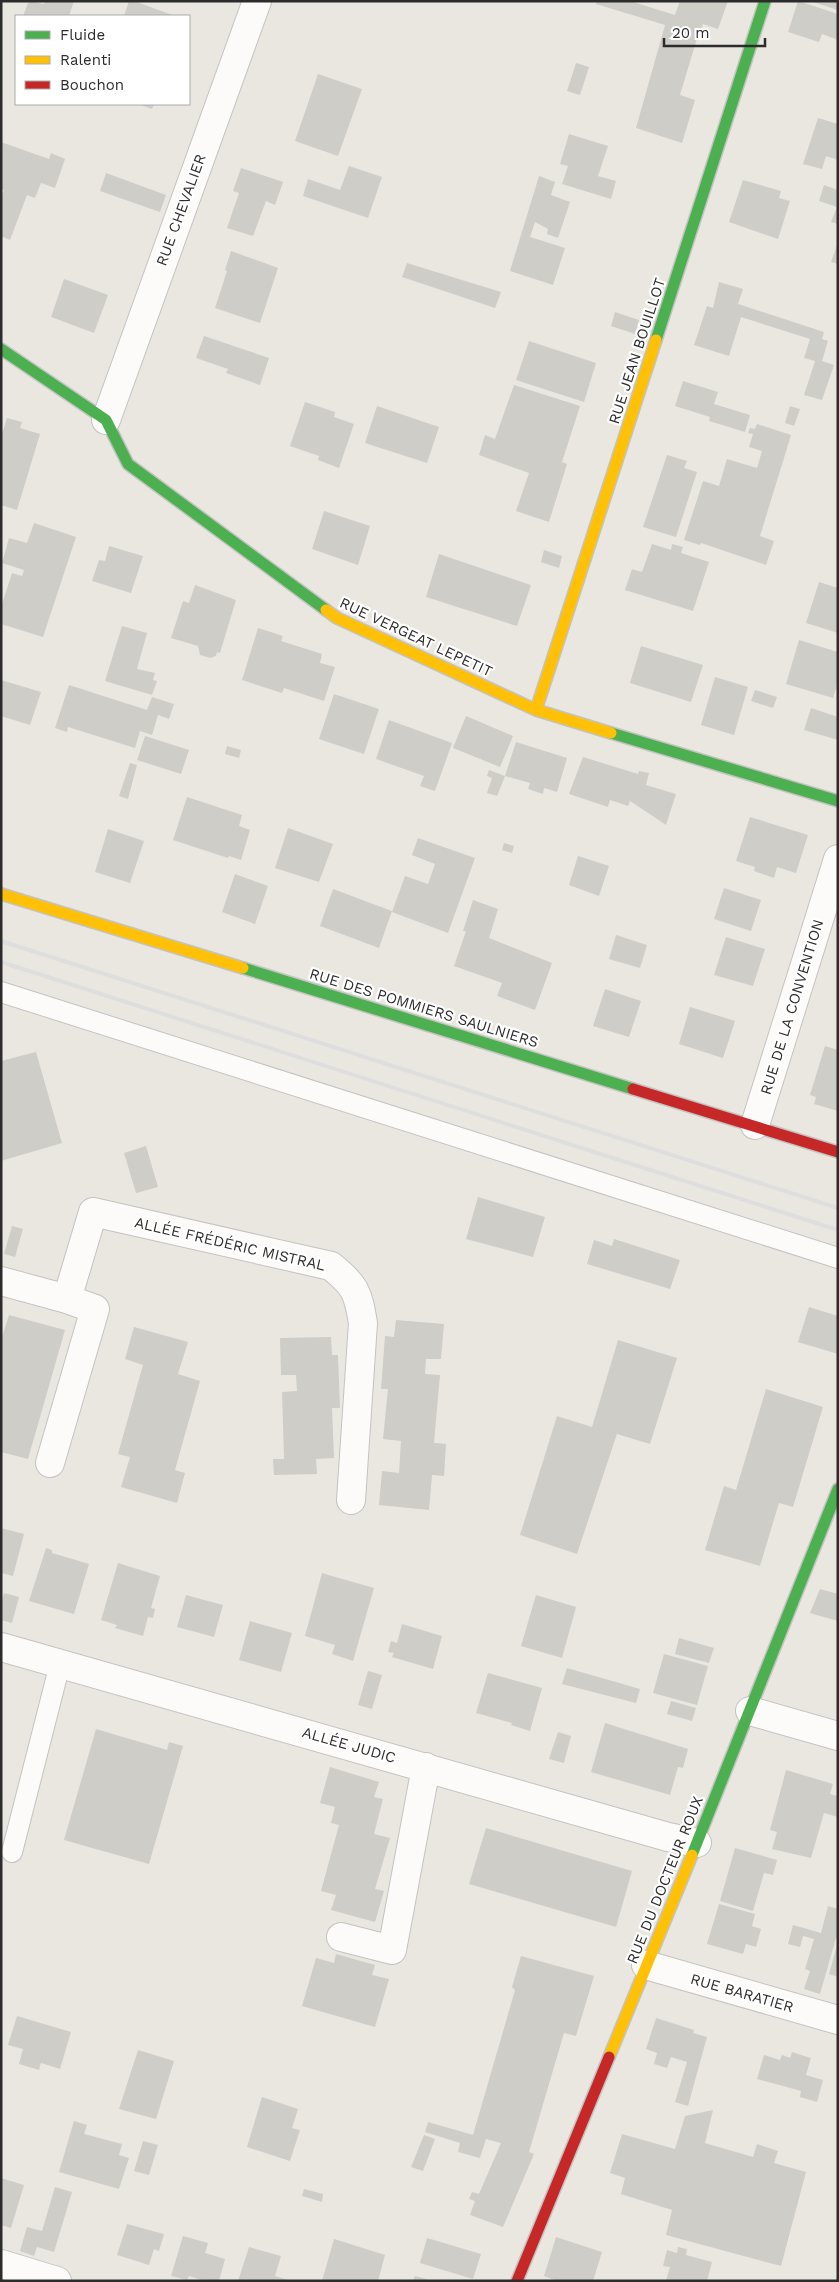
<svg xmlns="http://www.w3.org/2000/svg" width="839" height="2282" font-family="'Work Sans',sans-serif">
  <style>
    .building { fill: #cfcdc8 }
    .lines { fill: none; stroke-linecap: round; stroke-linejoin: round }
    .lane-casing { stroke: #c3c3c2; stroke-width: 22 }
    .street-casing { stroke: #c3c3c2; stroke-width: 30 }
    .fast-casing { stroke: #c3c3c2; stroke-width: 14 }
    .slow-casing { stroke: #c3c3c2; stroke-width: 14 }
    .jam-casing { stroke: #c3c3c2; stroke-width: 14 }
    .lane { stroke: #fcfbfa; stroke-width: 20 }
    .street { stroke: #fcfbfa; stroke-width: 28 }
    .fast { stroke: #4caf50; stroke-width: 11 }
    .slow { stroke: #ffc107; stroke-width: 11 }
    .jam { stroke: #c62828; stroke-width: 11 }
    .rail { stroke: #dededf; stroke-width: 4 }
    .labels { text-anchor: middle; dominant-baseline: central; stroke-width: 4.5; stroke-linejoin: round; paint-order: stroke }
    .street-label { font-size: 15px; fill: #2c2c2c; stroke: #fff }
  </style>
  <rect width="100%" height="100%" fill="#eae7e1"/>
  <path class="building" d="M31,1L44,4L45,1H74L69,16H23L28,3Z
    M129,1H134L175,16H124Z
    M597,1H630L675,15L680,1H728L718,29L703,24L698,35L680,95L695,100L682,143L636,128L665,25L596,4Z
    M798,1L838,14V40L822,34L819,42L788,32Z
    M813,1H838V10L813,2Z
    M576,63L589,67L580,95L567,91Z
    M318,74L362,89L338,156L295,141Z
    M138,104H154L152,109Z
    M818,118L838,124V160L826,156L822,169L803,164Z
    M569,134L608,146L598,176L616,181L611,199L562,184L568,166L560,164Z
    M1,142L49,159L51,153L65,159L55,188L41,183L35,198L27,195L10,240L1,236V196L4,190L1,189Z
    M349,166L382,177L368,218L303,196L308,179L340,190Z
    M241,168L283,182L275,205L266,201L253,236L227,228L239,193L233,191Z
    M106,173L166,195L160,212L100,191Z
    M539,176L555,182L551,195L570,202L558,238L547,234L548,229L535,222L530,237L565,248L553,285L510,271Z
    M743,180L781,191L779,198L790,201L778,239L729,222Z
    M824,185L838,190V224L831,222L837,207L819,201Z
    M838,242V264L831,262Z
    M231,251L278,268L260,323L215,308L227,271L225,270Z
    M407,263L501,292L495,308L402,277Z
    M64,279L108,295L94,333L51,317Z
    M719,282L743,289L738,304L824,332L822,339L828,341L822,361L834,365L822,400L804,395L815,361L804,358L810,339L741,317L729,356L694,345L707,306L713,308Z
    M615,312L639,320L635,334L611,326Z
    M204,336L269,358L260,385L226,373L228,369L196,358Z
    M529,341L596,363L584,402L516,380Z
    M683,381L718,392L714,404L750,415L745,432L709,421L710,417L675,406Z
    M514,385L580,406L562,462L567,464L549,522L516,511L529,473L479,455L485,435L495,439Z
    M305,402L335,412L334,417L354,424L339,468L318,460L319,456L290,446Z
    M377,406L439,427L427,463L365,443Z
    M790,406L800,409L794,426L785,423Z
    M7,418L22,422L20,428L40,434L17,510L1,505V437Z
    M757,424L791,435L760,536L774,541L766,565L701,543L700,545L684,540L703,481L719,486L727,459L757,468L762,451L749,447L753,434L748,433L750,428L755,429Z
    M667,455L687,461L684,468L697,472L676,537L643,527Z
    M324,511L370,526L358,565L312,549Z
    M34,523L76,537L43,637L1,624V607L12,573L22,576L24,570L2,563L9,538L27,543Z
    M652,544L671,550L672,544L683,547L681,553L709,562L693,611L625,590L632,569L642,572Z
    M109,546L143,556L131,593L92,581L99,560L105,561Z
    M544,550L562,556L559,568L541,562Z
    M439,554L531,585L517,626L426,597Z
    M819,582L838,588V633L806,623Z
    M195,585L236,600L220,653L217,652L216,656L210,658L200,655L198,646L171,638L183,601L189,603Z
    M122,626L147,633L137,669L155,673L153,680L157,681L152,695L105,681Z
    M258,628L283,636L281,641L322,654L320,663L335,667L324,701L284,688L282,693L242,680Z
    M799,640L838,652V682L833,698L786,684Z
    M641,646L703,665L691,702L630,683Z
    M715,677L748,687L734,735L701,725Z
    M1,680L41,692L30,725L1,716Z
    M69,685L147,710L152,697L174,704L169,719L158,715L152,735L140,731L135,748L68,727L67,732L55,728Z
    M755,690L777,697L773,708L751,701Z
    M334,694L379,709L364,754L319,739Z
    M811,708L838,717V740L804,730Z
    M466,716L513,736L500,767L453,748Z
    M389,720L452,743L435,791L420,786L424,776L376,759Z
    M145,736L189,750L181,774L137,760Z
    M516,742L567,758L557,792L544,788L543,794L528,789L530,783L505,776L497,796L487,793L492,778L487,776L489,770L505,776Z
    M227,746L241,750L239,758L225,754Z
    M583,757L638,774L639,771L649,773L646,785L676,794L666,825L630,801L628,806L610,800L608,807L569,794Z
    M130,763L137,765L128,799L119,796Z
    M187,797L242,815L239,826L250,830L241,860L229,856L228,858L173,840Z
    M750,817L808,835L796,873L777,867L774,878L754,871L755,867L736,861Z
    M288,828L333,844L319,882L275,868Z
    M108,829L144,841L130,883L95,872Z
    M418,838L475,858L448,933L392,912L405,876L428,884L435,864L412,855Z
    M504,843L514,846L512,853L502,850Z
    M578,856L609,866L599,896L569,885Z
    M235,874L268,886L255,924L222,912Z
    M724,888L761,900L751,931L714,919Z
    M333,889L392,911L379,948L320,926Z
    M473,900L498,909L489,938L552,963L535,1010L497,996L502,983L454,966L466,931H463Z
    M616,935L647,945L640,968L609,959Z
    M726,937L765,949L753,986L714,975Z
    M605,989L641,1001L629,1037L593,1026Z
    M690,1007L735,1021L723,1058L679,1044Z
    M825,1046L838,1050V1111L814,1104L816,1097L810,1095Z
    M36,1052L62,1143L1,1161V1061Z
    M146,1146L158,1187L136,1193L124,1153Z
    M478,1197L545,1217L533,1257L466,1239Z
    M12,1226L23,1229L15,1257L4,1254Z
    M614,1239L680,1260L670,1289L587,1264L594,1240L612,1246Z
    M809,1307L838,1316V1354L798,1342Z
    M9,1315L65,1330L28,1459L1,1452V1340Z
    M396,1320L444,1324L441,1359H426L425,1374L440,1375L434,1443L446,1444L444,1476L432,1475L429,1510L379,1505L382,1471L399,1473L401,1441L383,1439L388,1389H381L385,1336L394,1337Z
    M134,1327L188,1342L178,1374L200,1381L175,1470L185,1473L177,1503L121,1487L130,1457L118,1454L143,1365L125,1359Z
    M331,1337L332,1355H338L340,1408H332L334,1458L316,1459L317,1474L274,1475L273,1459H284L282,1392L297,1391L296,1375H281L280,1338Z
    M618,1340L677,1358L650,1444L617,1434L577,1554L520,1535L557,1416L592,1427Z
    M766,1389L823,1407L793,1507L779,1503L760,1566L705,1550L724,1486L736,1490Z
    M1,1528L24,1534L13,1576L1,1573Z
    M46,1548L52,1550V1553L89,1564L74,1614L29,1601Z
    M118,1563L160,1576L151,1608L155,1609L153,1618L148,1617L143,1636L115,1628L117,1625L101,1620Z
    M322,1573L374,1588L353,1661L332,1654L335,1645L305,1636Z
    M820,1589L838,1594V1621L810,1613Z
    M4,1593L19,1597L12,1623L1,1620V1604Z
    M186,1595L223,1605L214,1637L177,1627Z
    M536,1595L576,1607L562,1658L521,1646Z
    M250,1621L292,1633L281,1672L239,1660Z
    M402,1624L442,1636L433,1669L392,1657L394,1653L388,1652L391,1641L397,1643Z
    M679,1638L714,1648L709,1663L675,1654Z
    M664,1654L708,1666L697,1705L653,1693Z
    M567,1668L640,1689L636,1703L562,1684Z
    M368,1671L382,1675L372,1709L358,1705Z
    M488,1673L542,1688L530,1731L511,1725L512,1723L476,1713Z
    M671,1701L696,1708L692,1721L667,1714Z
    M605,1723L688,1749L683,1768L678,1767L670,1795L591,1772Z
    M96,1729L167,1750L169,1742L183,1746L149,1864L64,1840Z
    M558,1732L571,1736L564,1763L549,1759Z
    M330,1767L379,1782L374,1797L383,1799L374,1834L390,1838L375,1889L384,1891L375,1922L331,1910L336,1895L321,1891L339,1825L331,1823L335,1807L320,1803Z
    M786,1770L833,1784L830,1794L838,1796V1817L824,1813L811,1858L772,1849L777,1832L770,1830Z
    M486,1828L632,1871L616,1927L469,1884Z
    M735,1848L777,1860L773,1875L764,1873L753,1911L720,1901Z
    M719,1904L755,1914L752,1926L761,1929L756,1947L746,1944L743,1954L707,1944Z
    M828,1906L838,1909V1938H836L820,1994L804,1989L810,1971L805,1969L814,1939L803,1936L800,1947L788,1944L793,1925L821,1933Z
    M837,1945H838V1977L829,1974Z
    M336,1954L375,1965L372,1975L389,1979L375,2027L302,2006L316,1958L334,1963Z
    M521,1956L594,1976L576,2036L564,2033L529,2152L534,2154L503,2227L470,2215L475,2201L469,2199L472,2192L479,2194L501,2143L486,2139L480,2158L458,2152L460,2143L425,2132L428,2122L473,2135L515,1990L512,1987Z
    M17,2016L71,2032L60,2069L41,2063L39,2070L19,2064L23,2049L8,2045Z
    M656,2018L694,2030L693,2033L707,2037L688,2106L675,2102L687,2062L671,2057L667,2068L654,2064L657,2053L646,2049Z
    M138,2050L174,2061L156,2119L119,2109Z
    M792,2052L811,2058L806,2075L823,2080L817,2102L800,2097L801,2091L757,2079L764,2055L780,2060L782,2055L790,2058Z
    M262,2097L298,2109L292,2128L300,2130L290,2161L247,2147Z
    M713,2110L705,2143L753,2157L757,2144L778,2151L774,2163L806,2172L781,2266L666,2235L672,2210L621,2194L625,2178L610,2173L622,2134L675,2149L685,2116Z
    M74,2121L87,2125L84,2134L122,2144L119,2155L129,2158L119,2189L59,2172Z
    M424,2135L435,2139L423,2171L411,2167Z
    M143,2141L158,2145L149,2175L134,2171Z
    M1,2178L24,2185L11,2228L1,2225Z
    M55,2187L72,2192L54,2252L37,2247L34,2256L20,2251L27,2227L42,2231Z
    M304,2189L323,2194L322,2202L302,2196Z
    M127,2224L164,2234L159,2251L154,2249L149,2265L117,2255Z
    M183,2236L208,2243L205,2253L225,2259L219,2281H205L189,2276L187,2280L171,2276Z
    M556,2237L602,2252L593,2281H557L544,2276Z
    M427,2238L481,2254L473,2279L420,2263Z
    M334,2239L385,2255L378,2281H322Z
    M249,2247L281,2256L275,2276L291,2281H238Z
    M678,2247L687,2249L686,2255L712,2262L707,2281H666L670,2267L663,2266L667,2250L677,2253Z
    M415,2276L430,2280V2281H413Z"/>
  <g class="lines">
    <g class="lane-casing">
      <path id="lane" d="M1,992L838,1258
        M12,1852L60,1664"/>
    </g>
    <g class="street-casing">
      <path id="street" d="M106,420L257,1
        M755,1125L838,859
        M1,1281L67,1299L95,1309L50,1463
        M67,1299L93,1212L331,1266C356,1286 358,1293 363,1323L351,1500
        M1,1647L668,1837L697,1843
        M750,1711L838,1736
        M341,1937L392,1950L426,1767
        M646,1965L838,2020
        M1,2264L57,2281"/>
    </g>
    <g class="fast-casing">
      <path id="fast" d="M656,340L765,1
        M1,349L106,420L128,464L326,610
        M611,733L838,801
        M243,968L633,1089
        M692,1855L838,1489"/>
    </g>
    <g class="slow-casing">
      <path id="slow" d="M326,610L337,618L536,710L611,733
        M536,710L656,340
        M1,894L243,968
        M609,2057L692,1855"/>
    </g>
    <g class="jam-casing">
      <path id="jam" d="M633,1089L838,1152
        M517,2281L609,2057"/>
    </g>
    <use href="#lane" class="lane"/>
    <use href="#street" class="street"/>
    <use href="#fast" class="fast"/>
    <use href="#slow" class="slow"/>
    <use href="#jam" class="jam"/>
    <path class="rail" d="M1,941L838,1208
      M1,962L838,1230"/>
  </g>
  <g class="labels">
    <g class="street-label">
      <text transform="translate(181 210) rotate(-70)">RUE CHEVALIER</text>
      <text transform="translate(637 351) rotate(-72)">RUE JEAN BOUILLOT</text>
      <text transform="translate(416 637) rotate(25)">RUE VERGEAT LEPETIT</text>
      <text transform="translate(792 1007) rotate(-73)">RUE DE LA CONVENTION</text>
      <text transform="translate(424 1008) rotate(17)">RUE DES POMMIERS SAULNIERS</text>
      <text transform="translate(230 1244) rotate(13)">ALLÉE FRÉDÉRIC MISTRAL</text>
      <text transform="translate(349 1745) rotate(16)">ALLÉE JUDIC</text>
      <text transform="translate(665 1880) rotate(-68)">RUE DU DOCTEUR ROUX</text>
      <text transform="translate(742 1993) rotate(16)">RUE BARATIER</text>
    </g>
  </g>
  <rect width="839" height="2282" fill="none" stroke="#2c2c2c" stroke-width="5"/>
  <rect x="15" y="15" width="175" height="90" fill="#ffffff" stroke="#ababab"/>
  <rect x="25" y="31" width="25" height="8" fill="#4caf50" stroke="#ababab"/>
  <text x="60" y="40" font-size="15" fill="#2c2c2c">Fluide</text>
  <rect x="25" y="56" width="25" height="8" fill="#ffc107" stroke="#ababab"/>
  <text x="60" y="65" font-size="15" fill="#2c2c2c">Ralenti</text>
  <rect x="25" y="81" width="25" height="8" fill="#c62828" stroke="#ababab"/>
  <text x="60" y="90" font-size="15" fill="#2c2c2c">Bouchon</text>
  <path d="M664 38v8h101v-8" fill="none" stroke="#2c2c2c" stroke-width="2.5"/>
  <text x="672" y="38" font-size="15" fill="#2c2c2c" stroke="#ffffff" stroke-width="4" paint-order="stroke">20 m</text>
</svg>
